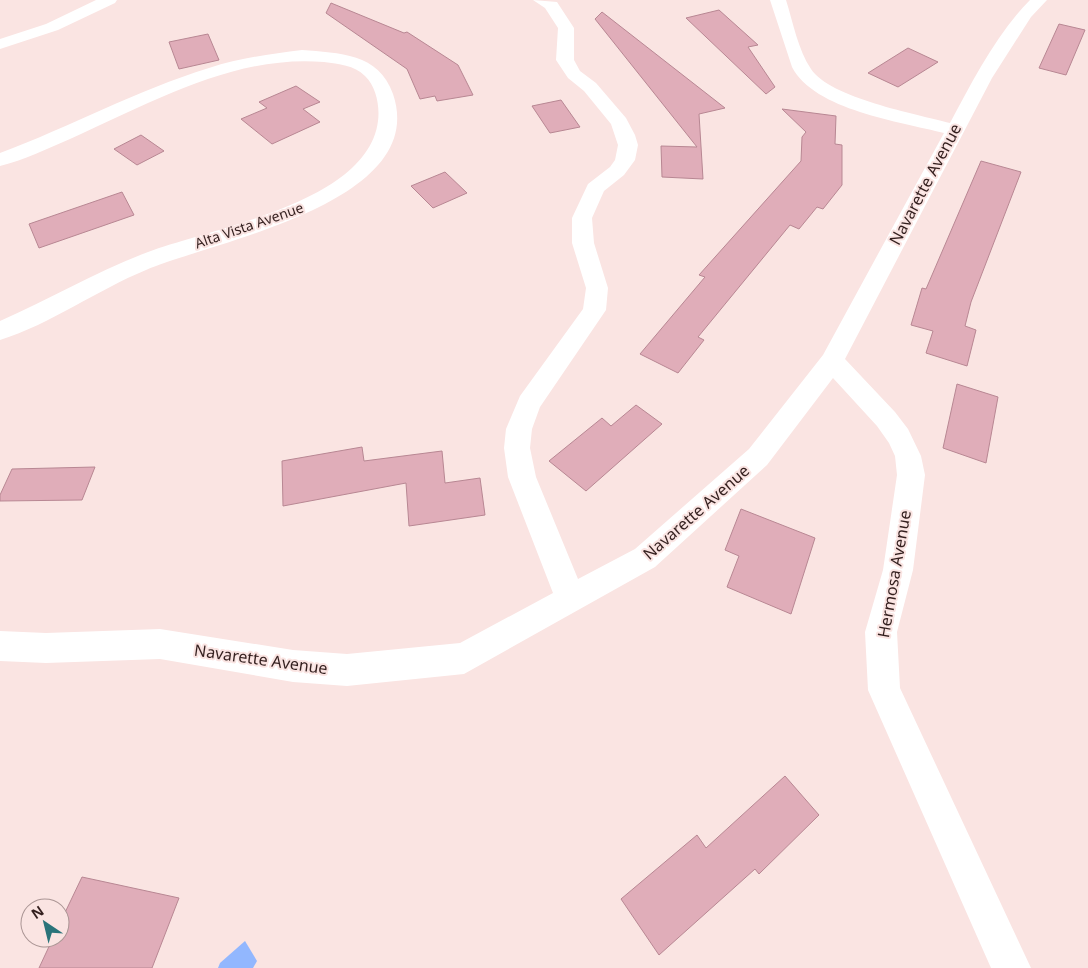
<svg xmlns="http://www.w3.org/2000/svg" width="1088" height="968" font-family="'Noto Sans',sans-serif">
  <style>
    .water { fill: #92b7fe }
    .building { fill: #e0adb9; stroke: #b88793 }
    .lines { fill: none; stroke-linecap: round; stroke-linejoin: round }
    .minor { fill: #fff; fill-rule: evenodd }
    .labels { text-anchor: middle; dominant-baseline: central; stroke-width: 4; stroke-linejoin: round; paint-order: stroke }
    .far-street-label { font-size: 14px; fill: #331f1e; stroke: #fae4e2 }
    .street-label { font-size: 16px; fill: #331f1e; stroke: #fae4e2 }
  </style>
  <rect width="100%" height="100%" fill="#fae4e2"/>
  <path class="water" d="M245,941L257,961L253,968H218L220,963Z"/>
  <path class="building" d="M331,3L404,33L407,32L458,65L473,95L437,101L435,96L420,99L407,69L326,13Z
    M719,10L758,45L748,47L775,87L766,94L686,18Z
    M602,12L725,108L699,114L703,179L662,177L661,146L697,147L595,19Z
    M1059,24L1085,30L1066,75L1039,68Z
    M208,34L219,60L179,69L169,42Z
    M908,48L938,62L898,87L868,73Z
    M296,86L320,102L303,109L320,122L272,144L241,119L267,108L259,102Z
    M561,100L580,127L550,133L532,106Z
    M782,109L836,116L835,144L842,145V185L823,209L817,207L799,229L790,225L698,337L704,340L678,373L640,354L705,277L699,275L801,161L802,137L806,132Z
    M141,135L164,151L137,165L114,149Z
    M981,161L1021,172L971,302L965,326L976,330L967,366L926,353L933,331L911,325L922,288L926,289Z
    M445,172L467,193L433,208L411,186Z
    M122,192L134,215L39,248L29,224Z
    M957,384L998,397L986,463L943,448Z
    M636,405L662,424L586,491L549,461L602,418L611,426Z
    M362,447L364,461L442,451L445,483L480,478L485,515L409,526L406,483L283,506L282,461Z
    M95,467L82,500L0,501V495L12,469Z
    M741,509L815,538L791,614L727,587L739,556L725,550Z
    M785,776L819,815L759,874L755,869L659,955L621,899L697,835L706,848Z
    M82,877L179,898L152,968H39L53,938H60V923Z"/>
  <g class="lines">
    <path class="minor" d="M96,0H117L115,3L58,30L0,49V39L46,24Z
      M533,0L557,2L574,28V60L580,71L596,83L626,118L635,135L638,145L635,160L624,175L604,191L592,218L594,243L608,288L606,310L540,407L532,429L530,448L536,477L578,579L635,549L749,449L823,355L944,133C901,122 814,110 792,67L770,0H786C793,22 798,50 811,69C830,98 916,114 950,123C972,82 997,33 1030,0H1047L1031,17L992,78L845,359L895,412L908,429L921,456L925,475L913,570L897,632L900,688L1031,968H991L868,690L865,632L883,570L897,475L895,456L889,443L877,426L833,378L767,465L655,567L464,674L347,686L293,682L160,659L46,663L0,661V631L46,633L160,629L293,650L347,654L460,643L553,593L508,477L504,448L506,429L520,396L583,309L586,288L572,243V218L588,184L610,167L615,160L618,145L611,124L584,91L568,78L556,60L558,28L545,8Z
      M302,50C339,53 379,53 393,94C430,203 213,241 146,270C97,290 51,324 0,340V321C50,299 97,271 148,252C211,228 368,203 378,121C380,106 376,86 365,76C354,65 339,64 324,62C235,54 149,104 70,139C47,149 24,160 0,166V153C70,127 137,90 209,68C240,58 270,54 302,50Z"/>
  </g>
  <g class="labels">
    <g class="far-street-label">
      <text transform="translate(249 225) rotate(-19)">Alta Vista Avenue</text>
    </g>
    <g class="street-label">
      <text transform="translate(925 184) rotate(-62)">Navarette Avenue</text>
      <text transform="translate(696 512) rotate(-41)">Navarette Avenue</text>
      <text transform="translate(894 574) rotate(-80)">Hermosa Avenue</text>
      <text transform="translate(261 659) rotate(8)">Navarette Avenue</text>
    </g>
  </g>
  <g transform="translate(45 923) rotate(325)"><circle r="24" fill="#fae4e2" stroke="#aa9594"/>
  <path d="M0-4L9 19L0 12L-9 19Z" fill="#2a747a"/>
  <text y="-8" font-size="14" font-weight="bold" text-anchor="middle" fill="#331f1e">N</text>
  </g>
</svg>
